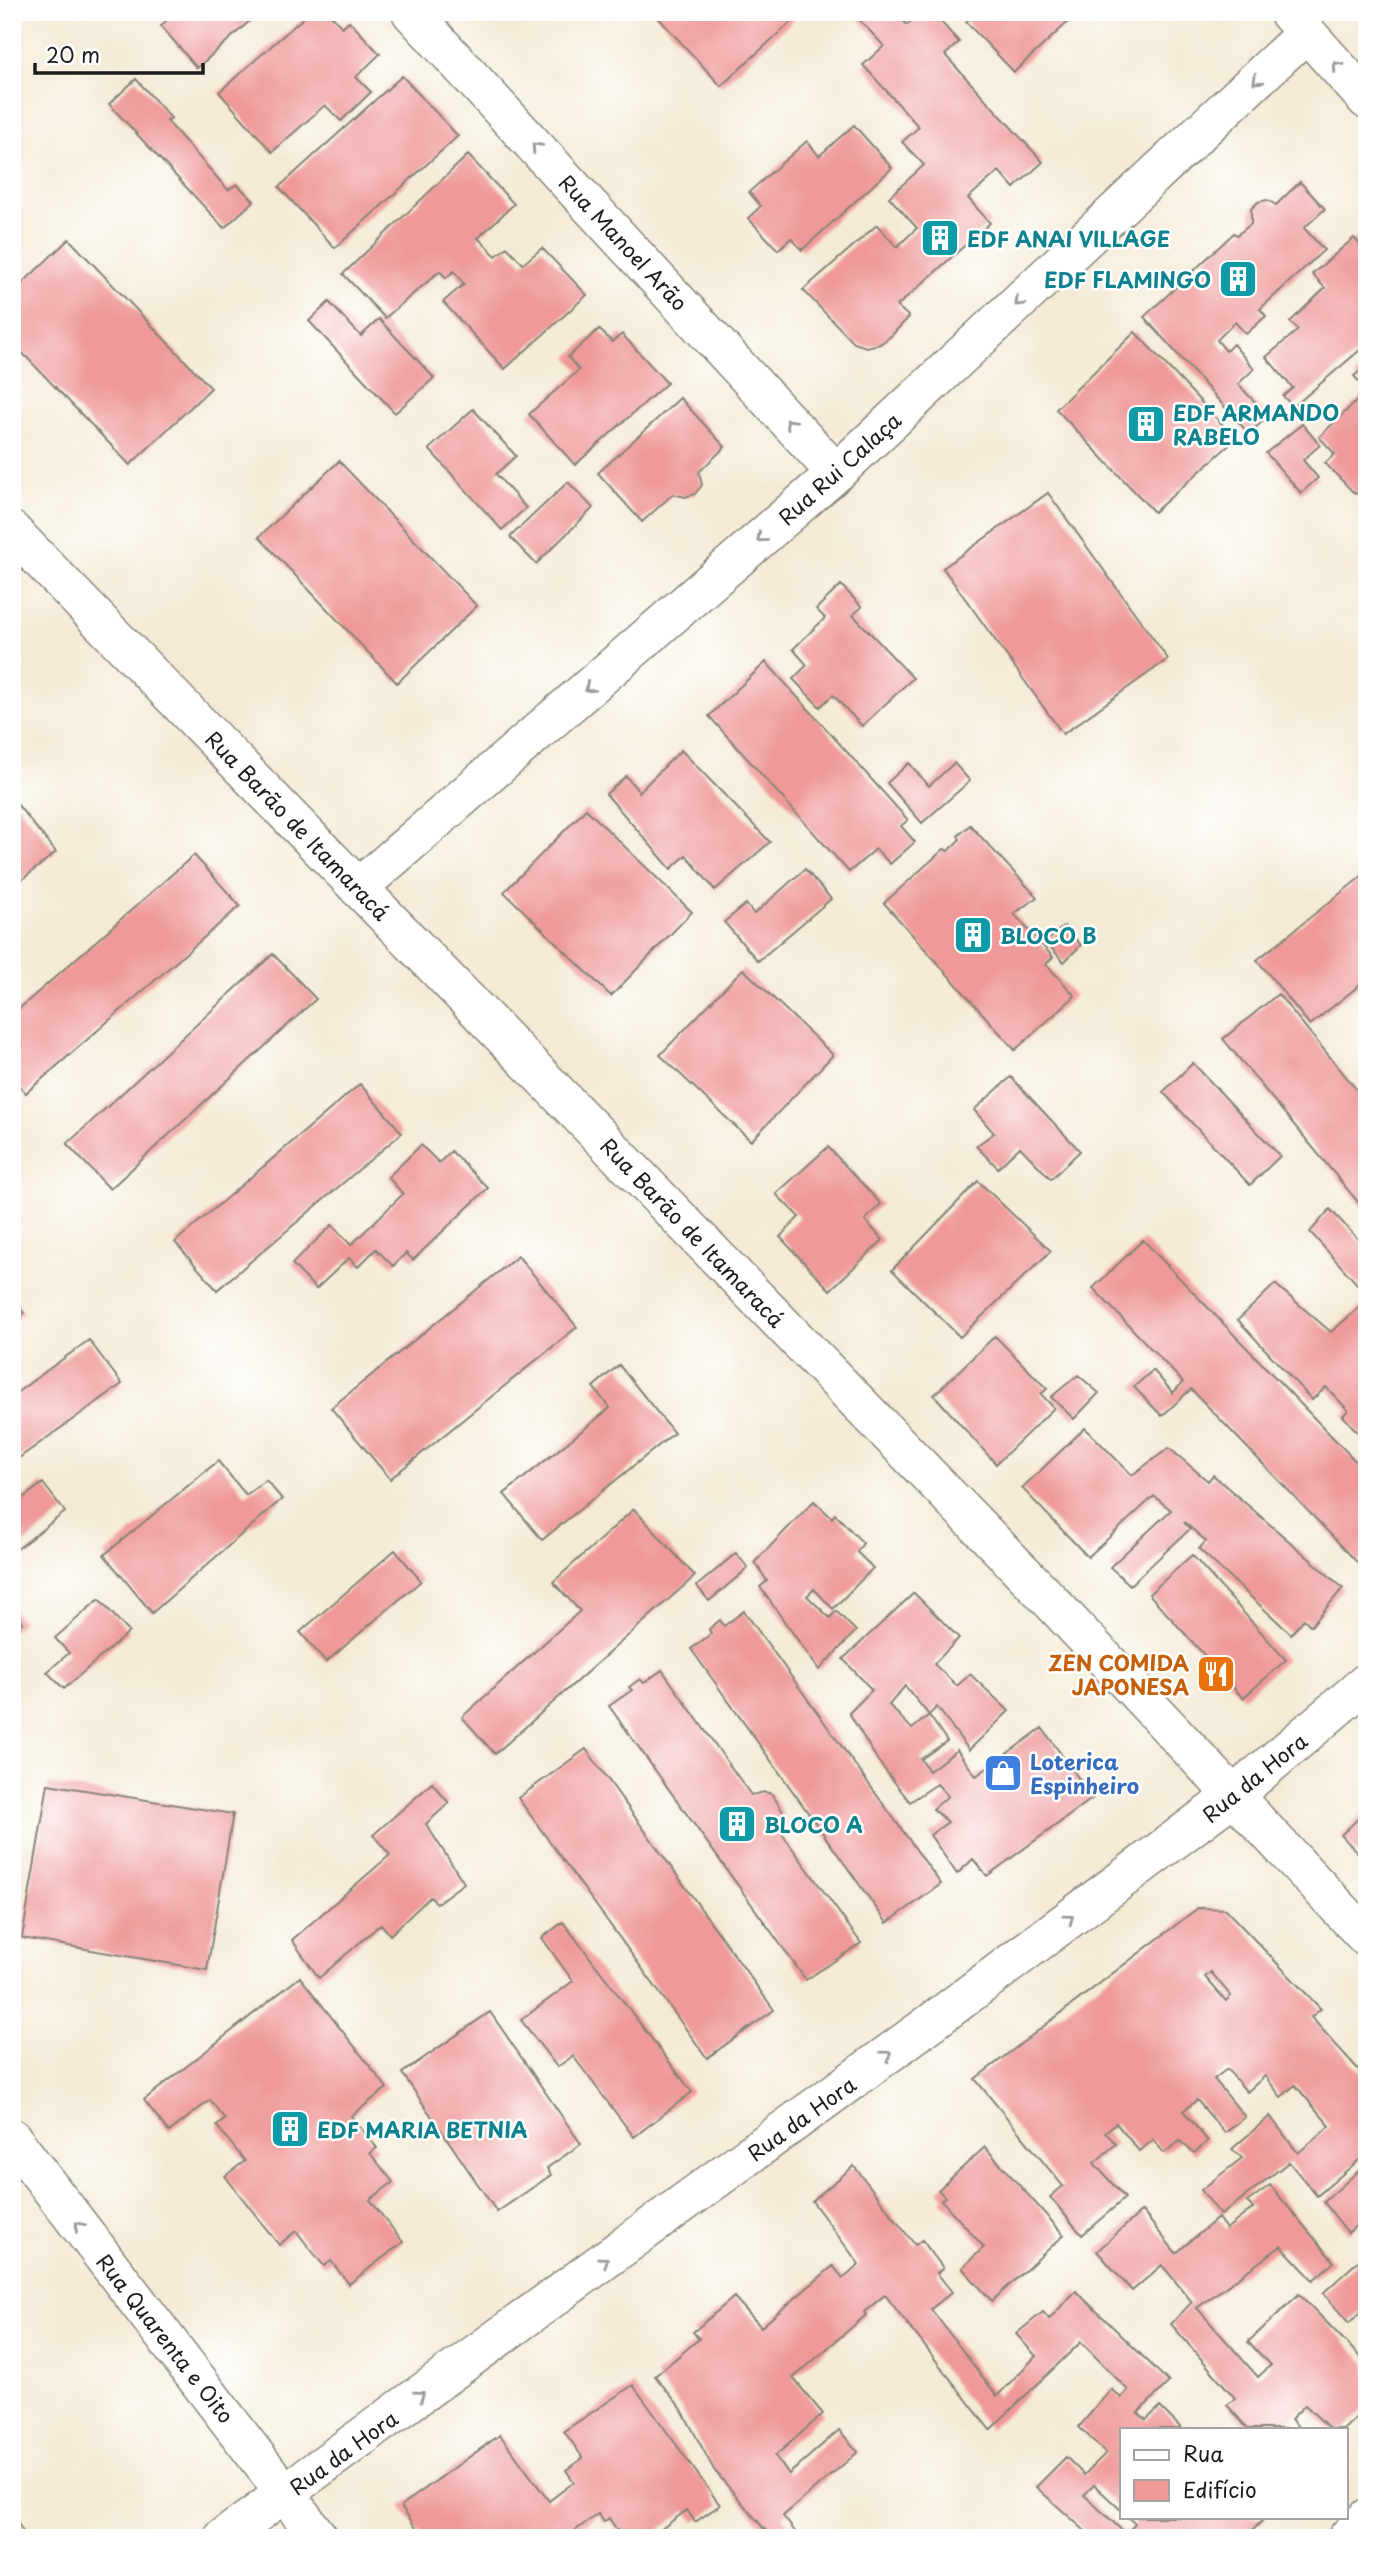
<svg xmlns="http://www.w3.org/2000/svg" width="1379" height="2550" font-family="'Playpen Sans',sans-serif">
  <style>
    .building { fill: #ef9999; fill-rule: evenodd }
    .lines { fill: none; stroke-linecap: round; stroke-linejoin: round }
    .street-casing { stroke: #888479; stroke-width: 41 }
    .secondary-casing { stroke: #888479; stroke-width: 41 }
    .street { stroke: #fff; stroke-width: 38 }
    .secondary { stroke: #fff; stroke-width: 38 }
    .oneway { stroke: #999 }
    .labels { text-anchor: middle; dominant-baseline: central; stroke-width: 5; stroke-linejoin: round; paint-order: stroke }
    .culture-label { font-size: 21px; font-weight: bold; fill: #0d838f; stroke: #fff; text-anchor: start }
    .street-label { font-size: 21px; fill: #1c1c1c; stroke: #fff }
    .food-label { font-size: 21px; font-weight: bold; fill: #c56008; stroke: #fff; text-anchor: end }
    .shop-label { font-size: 21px; font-weight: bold; fill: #366cbe; stroke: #fff; text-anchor: start }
  </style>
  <rect width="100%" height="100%" fill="#fff"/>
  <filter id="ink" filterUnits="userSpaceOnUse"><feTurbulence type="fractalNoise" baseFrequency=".0143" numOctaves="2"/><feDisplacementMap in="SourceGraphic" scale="14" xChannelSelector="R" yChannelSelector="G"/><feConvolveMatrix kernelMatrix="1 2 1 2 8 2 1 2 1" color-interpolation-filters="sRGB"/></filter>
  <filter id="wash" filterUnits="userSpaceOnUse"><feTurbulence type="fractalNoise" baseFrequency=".00686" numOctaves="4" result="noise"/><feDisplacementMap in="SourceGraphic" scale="28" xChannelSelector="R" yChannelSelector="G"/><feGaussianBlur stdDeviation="1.57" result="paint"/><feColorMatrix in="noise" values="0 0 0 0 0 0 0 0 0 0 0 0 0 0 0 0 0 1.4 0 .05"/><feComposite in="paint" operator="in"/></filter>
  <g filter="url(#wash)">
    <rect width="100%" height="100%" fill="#f4ebd6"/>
    <g id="blocks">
      <path class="building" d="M175,12H260L197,68L161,26Z
        M310,12H328L342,27L349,21L380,54L356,77L371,92L341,121L325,105L272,152L219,92Z
        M653,12H802L721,86Z
        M852,12H895L907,25L921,12H932L959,42L945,55L1043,162L1014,188L999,171L968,198L990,223L897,306L909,317L891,336L880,344L866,347L854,343L803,290L877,225L897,247L917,228L889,197L924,165L902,142L919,127L863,65L884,46Z
        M976,12H1079L1014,72L966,22Z
        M402,76L458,136L335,248L279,187Z
        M136,79L171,118L167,121L228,190L237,184L254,201L224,228L109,104Z
        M854,125L892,168L802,250L791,238L778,250L748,218L761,206L749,192L807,141L819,156Z
        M468,155L514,204L478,238L496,256L507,247L523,264L542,248L587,295L505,369L443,302L464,284L454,271L446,278L440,271L385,318L343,274Z
        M1300,182L1325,209L1304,228L1324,250L1260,309L1266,316L1246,334L1235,322L1217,340L1226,351L1233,344L1254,369L1238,384L1268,416L1249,434L1144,317L1234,233L1237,235L1251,224V209L1258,202L1267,200L1276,205Z
        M1354,238L1367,252V344L1293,407L1283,396L1293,388L1266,357L1298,330L1290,322L1325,288L1312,274Z
        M69,239L211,388L130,465L12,342V293Z
        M329,302L361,336L379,319L434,378L395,413L309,321Z
        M599,329L612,342L622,334L667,383L575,465L529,414L579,370L568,357Z
        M1135,332L1236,439L1154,512L1056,409Z
        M1367,365V487L1355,494L1325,463L1335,454L1319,437L1367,391L1354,376Z
        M680,398L725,447L699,472L702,485L695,494L685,497L673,494L642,522L598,473Z
        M473,409L516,456L496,474L526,508L502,530L429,449Z
        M1302,424L1320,445L1303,460L1318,478L1301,493L1266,453Z
        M339,461L477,606L397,683L259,537Z
        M568,482L593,508L536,564L510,537Z
        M1048,493L1168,659L1063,734L943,568Z
        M841,585L862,607L853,615L913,678L862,726L833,695L820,707L793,679L807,665L793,649L825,618L816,609Z
        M766,662L908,820L901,826L915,842L890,864L876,849L849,872L709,716Z
        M681,750L770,842L715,890L686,855L671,869L606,794L626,776L639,792Z
        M909,763L929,786L954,763L970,781L922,823L887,783Z
        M12,798L56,852L12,888Z
        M586,809L692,912L611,996L504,892Z
        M970,825L1037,897L1014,914L1053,957L1046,964L1075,996L1015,1050L884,903L944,849L948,851L960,839L958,836Z
        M194,855L240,906L26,1093L12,1078V1015Z
        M805,869L831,899L758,961L724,922L746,904L754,914Z
        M1367,872V979L1310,1025L1257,960Z
        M1064,926L1081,945L1064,962L1046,942Z
        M273,954L316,999L110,1189L67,1144Z
        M743,969L833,1055L751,1141L660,1055Z
        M1278,994L1367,1102V1213L1223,1039Z
        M1193,1063L1280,1156L1250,1185L1163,1092Z
        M1011,1077L1080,1151L1051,1179L1020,1147L998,1168L976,1146L994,1133L974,1110Z
        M360,1084L402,1133L217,1290L175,1242Z
        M421,1145L439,1163L451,1151L488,1188L413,1260L406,1253L393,1266L376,1249L358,1267L349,1258L316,1289L292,1264L332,1225L351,1245L403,1194L388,1177Z
        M828,1147L881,1204L865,1220L883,1240L830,1290L780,1237L799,1217L776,1194Z
        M978,1181L1051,1251L960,1337L892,1270Z
        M1330,1209L1367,1249V1295L1310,1232Z
        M1143,1240L1367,1473V1554L1358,1563L1191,1389L1162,1416L1134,1387L1153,1370L1173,1393L1183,1382L1093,1288Z
        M518,1256L577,1327L390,1479L331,1408Z
        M1275,1284L1331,1332L1367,1301V1430L1361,1436L1343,1416L1348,1410L1326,1387L1312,1400L1238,1320Z
        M12,1298L24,1313L12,1322Z
        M995,1336L1047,1389L1041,1394L1054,1408L996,1464L934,1395Z
        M89,1340L122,1384L12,1463V1396Z
        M619,1365L674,1433L542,1540L504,1494L610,1408L593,1387Z
        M1078,1375L1099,1393L1074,1419L1051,1397Z
        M1085,1428L1132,1475L1169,1448L1208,1481L1213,1475L1343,1588L1311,1626L1304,1619L1291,1634L1199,1549L1206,1541L1184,1522L1190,1529L1130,1585L1110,1567L1171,1510L1154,1496L1088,1557L1022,1488Z
        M218,1461L246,1495L266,1480L282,1499L152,1613L104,1555Z
        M43,1483L65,1512L12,1553V1506Z
        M814,1501L832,1518L835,1514L863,1543L857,1552L873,1568L833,1609L814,1589L807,1596L830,1618L836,1611L856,1631L819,1670L760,1587L767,1581L755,1562Z
        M634,1509L695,1576L495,1754L462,1717L580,1611L553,1582Z
        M395,1550L421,1581L326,1662L300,1632Z
        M736,1553L748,1568L709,1601L697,1586Z
        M1192,1555L1286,1660L1243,1698L1149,1594Z
        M914,1593L959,1638L934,1664L957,1686L970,1674L1009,1711L969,1750L937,1707L929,1715L947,1741L921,1759L929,1771L957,1750L976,1776L1042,1728L1093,1798L987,1876L973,1859L957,1874L930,1835L948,1822L933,1809L948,1796L937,1784L910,1802L878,1761L849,1713L872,1690L843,1659ZM905,1686L929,1715L912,1729L889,1705Z
        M99,1599L129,1632L64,1689L47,1672L69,1653L55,1638Z
        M12,1609L23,1622L12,1632Z
        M744,1611L941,1884L887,1923L691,1649L711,1634L709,1629L720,1620L724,1626Z
        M662,1670L751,1795L765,1792L772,1794L783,1812L784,1821L777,1827L861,1943L806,1980L609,1706L632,1690L629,1687L640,1679L644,1683Z
        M586,1749L774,2010L707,2058L518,1798Z
        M432,1783L449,1803L426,1824L464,1883L437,1903L430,1897L390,1935L381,1924L319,1978L292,1940L390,1855L373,1835Z
        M48,1784L233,1814L207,1970L22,1938Z
        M1367,1810V1863L1341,1835Z
        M1198,1908L1225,1909L1321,2009L1311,2017L1367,2079V2153L1317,2196L1289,2162L1221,2215L1201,2190L1242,2158L1232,2149L1270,2116L1298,2153L1330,2126L1295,2085L1281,2097L1265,2076L1247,2092L1227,2069L1214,2079L1245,2117L1225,2133L1197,2100L1183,2111L1208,2141L1194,2153L1180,2141L1164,2153L1153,2140L1139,2151L1116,2123L1105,2132L1116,2144L1094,2163L1125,2198L1082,2235L1050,2197L1063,2186L975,2079ZM1211,1972L1231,1996L1226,2001L1205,1977Z
        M563,1922L692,2092L634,2137L573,2056L557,2067L521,2020L573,1981L542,1938Z
        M300,1977L387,2088L351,2116L377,2148L370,2153L393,2182L370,2200L403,2242L349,2284L331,2261L324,2266L296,2231L279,2245L225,2176L245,2161L217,2126L225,2119L210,2100L169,2132L144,2100Z
        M490,2012L581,2144L547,2168L551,2175L497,2212L402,2073Z
        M985,2147L1064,2235L992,2301L962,2268L984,2247L941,2200L945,2197L938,2190Z
        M1367,2163V2216L1348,2233L1324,2202Z
        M854,2166L915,2245L922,2240L943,2268L937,2273L952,2292L931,2309L997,2396L1036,2356L1016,2334L1043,2312L1049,2319L1076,2291L1169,2382L1138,2413L1146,2420L1160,2407L1182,2429H1122V2511L1094,2485L1084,2495L1126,2534L1135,2524L1128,2517H1266L1245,2538H1093L1036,2487L1066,2457L1084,2475L1106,2453L1079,2427L1111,2389L1121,2398L1128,2390L1081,2342L990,2430L885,2295L864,2312L866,2315L793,2378L823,2414L775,2456L789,2474L839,2430L858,2452L783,2516L800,2538H758L766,2531L714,2470L681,2408L655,2376L699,2339L693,2332L734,2297L761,2327L833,2266L843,2278L859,2264L812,2201Z
        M1270,2185L1334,2262L1313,2280L1281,2246L1197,2308L1258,2377L1271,2365L1248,2342L1299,2294L1367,2364V2407L1344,2429H1330L1305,2405L1291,2419L1300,2429H1248L1227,2405L1235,2398L1171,2324L1192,2302L1162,2265L1132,2291L1097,2251L1142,2211L1176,2253L1218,2218L1226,2229L1253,2208L1247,2202Z
        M1367,2253V2306L1349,2323L1323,2293Z
        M633,2385L720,2505L695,2522L687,2510L649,2538H622L609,2518L604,2522L598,2514L565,2538H423L401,2506L500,2435L549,2501L574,2482L566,2470L583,2458L564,2431Z
        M12,2514L27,2538H12Z"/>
    </g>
  </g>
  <g filter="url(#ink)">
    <use href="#blocks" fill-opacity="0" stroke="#888479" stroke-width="2"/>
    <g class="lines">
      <g class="street-casing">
        <path id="street" d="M411,12L836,473
          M1288,12L1367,100
          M12,531L1044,1594L1367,1938
          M358,888L836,473L1306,33"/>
      </g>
      <g class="secondary-casing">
        <path id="secondary" d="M12,2138L319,2538
          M223,2538L928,2025L1233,1796L1367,1682
          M1347,2538L1367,2518"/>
      </g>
      <use href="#street" class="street"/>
      <use href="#secondary" class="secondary"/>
    </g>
    <defs><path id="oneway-chevron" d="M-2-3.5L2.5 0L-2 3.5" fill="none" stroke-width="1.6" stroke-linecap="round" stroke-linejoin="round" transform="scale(1.75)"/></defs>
    <g class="oneway">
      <use href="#oneway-chevron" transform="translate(1337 66) rotate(-132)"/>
      <use href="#oneway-chevron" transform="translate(1257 80) rotate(137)"/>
      <use href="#oneway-chevron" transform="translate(536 147) rotate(-133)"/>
      <use href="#oneway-chevron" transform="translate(1019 302) rotate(137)"/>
      <use href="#oneway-chevron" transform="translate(790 423) rotate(-133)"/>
      <use href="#oneway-chevron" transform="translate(761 538) rotate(139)"/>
      <use href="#oneway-chevron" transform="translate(589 688) rotate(139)"/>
      <use href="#oneway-chevron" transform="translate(1069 1919) rotate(-37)"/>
      <use href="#oneway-chevron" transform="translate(887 2055) rotate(-36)"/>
      <use href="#oneway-chevron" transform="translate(79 2226) rotate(-128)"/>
      <use href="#oneway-chevron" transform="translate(604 2261) rotate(-36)"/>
      <use href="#oneway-chevron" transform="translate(420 2395) rotate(-36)"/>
    </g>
  </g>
  <defs>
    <g id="building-square" transform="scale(2.0125)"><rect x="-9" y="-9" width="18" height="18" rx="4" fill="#0f9aa8" stroke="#fff"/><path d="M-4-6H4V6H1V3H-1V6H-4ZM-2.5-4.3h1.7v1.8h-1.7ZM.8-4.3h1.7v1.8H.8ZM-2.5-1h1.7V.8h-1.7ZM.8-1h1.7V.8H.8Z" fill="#fff"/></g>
    <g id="restaurant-square" transform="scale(2.0125)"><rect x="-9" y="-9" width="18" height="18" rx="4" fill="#e8710a" stroke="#fff"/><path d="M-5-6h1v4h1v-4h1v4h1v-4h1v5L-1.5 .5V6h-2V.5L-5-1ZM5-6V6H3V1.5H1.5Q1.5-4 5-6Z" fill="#fff"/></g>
    <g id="shop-square" transform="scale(2.0125)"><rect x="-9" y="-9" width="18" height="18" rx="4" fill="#3f7fe0" stroke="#fff"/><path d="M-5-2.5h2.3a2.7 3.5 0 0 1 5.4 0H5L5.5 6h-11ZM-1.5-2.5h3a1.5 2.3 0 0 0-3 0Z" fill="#fff"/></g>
  </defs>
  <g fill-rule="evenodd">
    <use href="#building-square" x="940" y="238"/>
    <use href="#building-square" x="1238" y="279"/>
    <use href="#building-square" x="1146" y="424"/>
    <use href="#building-square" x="973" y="935"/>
    <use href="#restaurant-square" x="1216" y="1674"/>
    <use href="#shop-square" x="1003" y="1773"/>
    <use href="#building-square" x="737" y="1824"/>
    <use href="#building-square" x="290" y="2129"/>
  </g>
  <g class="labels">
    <g class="culture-label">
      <text x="967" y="238">EDF ANAI VILLAGE</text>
      <text x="1211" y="279" text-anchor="end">EDF FLAMINGO</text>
      <text x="1173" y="412">EDF ARMANDO<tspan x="1173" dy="24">RABELO</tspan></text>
      <text x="1000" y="935">BLOCO B</text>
      <text x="764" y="1824">BLOCO A</text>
      <text x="317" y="2129">EDF MARIA BETNIA</text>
    </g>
    <g class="street-label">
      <text transform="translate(624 242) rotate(47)">Rua Manoel Arão</text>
      <text transform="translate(839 468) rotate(-42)">Rua Rui Calaça</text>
      <text transform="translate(298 825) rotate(46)">Rua Barão de Itamaracá</text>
      <text transform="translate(693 1232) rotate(46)">Rua Barão de Itamaracá</text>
      <text transform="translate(1254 1777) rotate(-39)">Rua da Hora</text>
      <text transform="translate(801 2118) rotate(-36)">Rua da Hora</text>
      <text transform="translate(166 2338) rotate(52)">Rua Quarenta e Oito</text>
      <text transform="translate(343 2452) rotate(-36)">Rua da Hora</text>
    </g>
    <g class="food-label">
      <text x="1189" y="1662">ZEN COMIDA<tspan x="1189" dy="24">JAPONESA</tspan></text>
    </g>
    <g class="shop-label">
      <text x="1030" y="1761">Loterica<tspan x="1030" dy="24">Espinheiro</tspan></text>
    </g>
  </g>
  <rect width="1379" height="2550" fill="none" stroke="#fff" stroke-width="42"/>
  <rect x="1120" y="2428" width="228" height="91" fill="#ffffff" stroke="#a4a4a4" stroke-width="2"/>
  <rect x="1134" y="2450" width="35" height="10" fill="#ffffff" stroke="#a4a4a4" stroke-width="2"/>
  <text x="1183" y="2462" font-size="21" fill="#1c1c1c">Rua</text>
  <rect x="1134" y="2480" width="35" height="21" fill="#ef9999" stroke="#a4a4a4" stroke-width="2"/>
  <text x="1183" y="2498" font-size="21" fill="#1c1c1c">Edifício</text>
  <path d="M35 63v10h168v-10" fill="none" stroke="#1c1c1c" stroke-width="3.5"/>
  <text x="46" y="63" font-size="21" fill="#1c1c1c" stroke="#ffffff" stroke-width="5" paint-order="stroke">20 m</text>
</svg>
